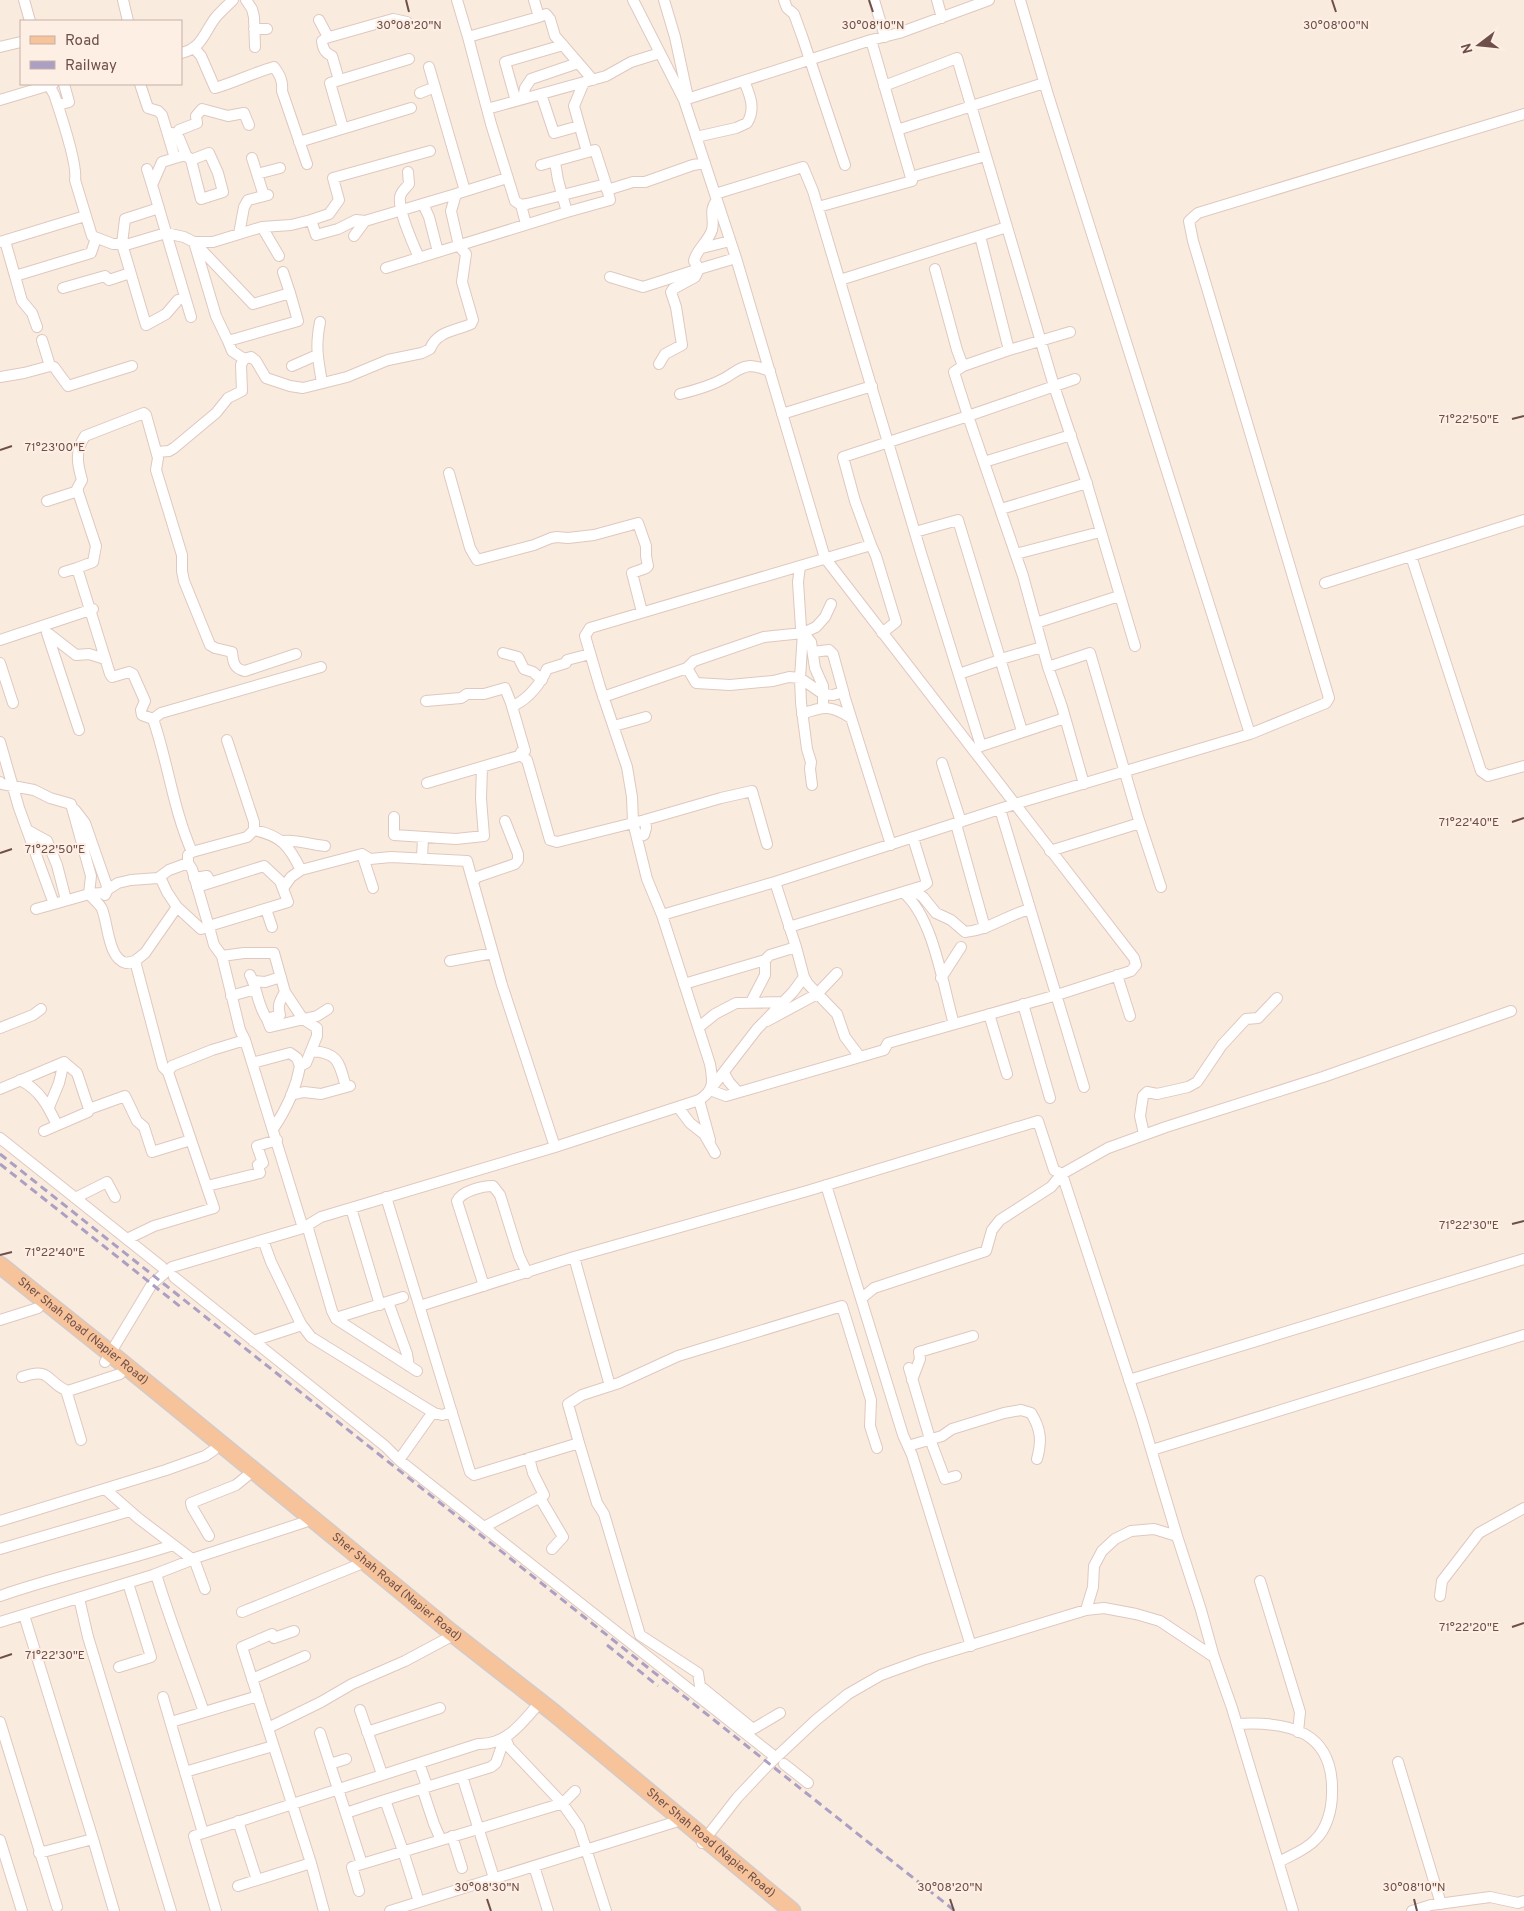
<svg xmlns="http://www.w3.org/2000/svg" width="1524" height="1911" font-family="Overpass,sans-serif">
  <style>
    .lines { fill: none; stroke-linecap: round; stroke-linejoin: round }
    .street-casing { stroke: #dfc8bf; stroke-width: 12 }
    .primary-casing { stroke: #d4cac8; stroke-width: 19 }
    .street { stroke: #fff; stroke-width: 10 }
    .primary { stroke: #f6c39b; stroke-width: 16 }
    .rail { stroke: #aca0c2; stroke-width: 3; stroke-dasharray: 8 5; stroke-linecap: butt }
    .ticks { fill: none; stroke: #6f4f49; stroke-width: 2 }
    .labels { text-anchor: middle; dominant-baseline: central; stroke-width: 4; stroke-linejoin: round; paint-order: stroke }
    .street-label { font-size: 12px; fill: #6f4f49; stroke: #feefe5 }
    .ticks-label { font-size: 12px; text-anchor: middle; fill: #6f4f49; stroke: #feefe5; stroke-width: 4; stroke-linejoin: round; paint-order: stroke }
  </style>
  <rect width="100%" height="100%" fill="#faebdf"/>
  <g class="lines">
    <g class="street-casing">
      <path id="street" d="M24,0L30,21
        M123,0L128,21
        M246,0L252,9L254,17L255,47
        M457,0L468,37L539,17L534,0
        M633,0L684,100L736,258L825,558L1134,958L1136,965L1131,971L1057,995L888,1043L884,1050L726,1096L710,1090
        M664,0L675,37L687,93L684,99
        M784,0L787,8L794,14L802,36L845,165
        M874,0L885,37
        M937,0L942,18
        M1020,0L1048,95L1250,734
        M539,17L546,14L550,19L555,36L593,80
        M319,20L328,37
        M254,29H267
        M468,37L491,124L515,201L521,205L527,204L606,184L595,150L541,165
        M0,47L21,42
        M194,48L201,56L215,88C235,82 253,73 274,67C280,75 283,81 282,91L307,164
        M181,53C202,49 204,32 216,17C221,11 227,6 233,0
        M429,67L465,191
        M339,80L332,56C325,53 323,49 322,41L326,38L393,19L407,22
        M584,82L574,106L587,152
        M48,84C50,88 54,93 55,97C61,115 78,165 75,180L92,236L113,244H129L166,233L184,237L194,242H213L262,227L291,225L311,220L316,235L338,229L356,220L365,221L456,194
        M140,84L148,108L158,111L162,115L175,158L186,155L191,160L201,199L223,192L218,173L209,153L191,160
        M420,93L435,87
        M541,94L554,133L579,126
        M523,99L525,88L531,79L578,63
        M0,100L53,84
        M684,100L871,40L899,33L989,0
        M516,101L505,62L563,45
        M58,105L69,102L64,84
        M487,109L606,76L631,62L660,53
        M343,128L330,83L409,59
        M897,130L1044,83
        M172,133L179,138L186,155
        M176,136L179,130L197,123L196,116L202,109L228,116L244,113L249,125
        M696,137L736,128L747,123C756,109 750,95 744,81
        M299,142L411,108
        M252,158L264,196
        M555,162L558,180L567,212L610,200L606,184
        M147,169L152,185L162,162L175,158
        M408,172L409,184C406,188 401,191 400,197C398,212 413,243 419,258
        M257,174L280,168
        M911,177L985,156
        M152,185L191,317
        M607,190L633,182H645L693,165L705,163
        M715,194L803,167L813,191L921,553L981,746L973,750
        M423,204L429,217L438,252
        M521,205L526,224
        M818,207L912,181L871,40
        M159,208L125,219L122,244L146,325L166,314L178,300L185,298
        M311,220L329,214L339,200L333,178L430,151
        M262,227L279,256
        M1007,227L1054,386L1086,481L1135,646
        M239,234L244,207L248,200L268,195
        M354,236L365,221
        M5,241L15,276
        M0,242L85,216
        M194,242L253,304L290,293L298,321L228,341L216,316Z
        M702,248L730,241
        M386,268L567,212
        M283,272L290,293
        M610,277L643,287L699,269L694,261C696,250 708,242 712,230C715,218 708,211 717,200
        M840,280L1007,227L957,58L884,86
        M63,288L105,276L109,280L130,273
        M320,322C315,348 318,358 322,383
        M37,327L32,313L22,301L15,276L91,253L96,238
        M228,341L232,351L244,359
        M1009,350L1070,332
        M659,364L665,354L682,345L676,307L671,292L673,289L695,277L699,269L736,258
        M50,366L54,367L68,386L132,366
        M292,366L317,355
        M963,366L1009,350L980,236
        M0,377L24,373L50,366L42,340
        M1075,379L968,416L1023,576L1048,667L1090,653L1138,817L1161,887
        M680,394C696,390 711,386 725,378C734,373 739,367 750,366C757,366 763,369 770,371
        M782,414L872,386
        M157,452L169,451L174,448L216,413L228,398L242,391L241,365L244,359L251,357L256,361L266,378L290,386L303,388L347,377L388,360L422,353L430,349C437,331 455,331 471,324L473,320L462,282L466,254L459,246L451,211L456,194L507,178
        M984,462L1071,435
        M449,473L470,548L477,560L534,545L551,538L557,537L568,538L594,535L638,523L646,546V556L648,566L646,568L632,573L642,612
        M47,501L78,491
        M1001,509L1087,483
        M915,532L958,520L1022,731
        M871,545L876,556L896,622L882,633
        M1016,554L1100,532
        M1411,556L1481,771L1488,776L1524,766
        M800,566L798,582L801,628L803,633L800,678L801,703L807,749L811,762L810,769L812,785
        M64,572L77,568
        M1325,583L1524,520
        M1036,623L1119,596
        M47,633L79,730
        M803,633L811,642L815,668L823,686V707
        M49,634L76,655L89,654L105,659
        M0,640L93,609
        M813,652L829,650L833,654L844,694
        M503,653L518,657L524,669L533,672L542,680
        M1001,659L1042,647
        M0,663L13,703
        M1048,667L1062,707L1084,784
        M687,668L696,683L730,685L773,681L789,677L800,678L823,694L833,695L843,692L891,845
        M959,674L1000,660
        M603,697L687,668L694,661L764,637L803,633L816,627L825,617L831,604
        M426,701L461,698L467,694H484L505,688L511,703L515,705C529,698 541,683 547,669L566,663L567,660L590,654
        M511,703L525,751L521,752L523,757L527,760L550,840L557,842L645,820L721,798L752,791L767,844
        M802,714C824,706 831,705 851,718
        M153,719L161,713L321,667
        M614,726L646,717
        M0,742L19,808L54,904L36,909
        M981,746L1065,718
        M942,763L961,822
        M0,782L2,784L34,790L50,798L71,804L91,876L89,894C93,899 100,904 102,909C108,923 108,959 126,963L135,961L163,1067L168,1072
        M427,783L522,755
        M1000,809L1084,1087
        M75,810L85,823L108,889L105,895
        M394,817V835L456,839L484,836L481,799L482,767
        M956,824L985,928
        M27,830L47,841L57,865L66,900
        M254,830C282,836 289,846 301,870
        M637,837L644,835L646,828L645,820
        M282,841C298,839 309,845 325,846
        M1050,851L1140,823
        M192,852C173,809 168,762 153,719L142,715L141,710L145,701L133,674L129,672L112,677L110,674L77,568L93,562L96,546L77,489L82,480C77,463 75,451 85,436L144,413L146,415L158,458L156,470L182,555V571L184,581L210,645L215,648L232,652C233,662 234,669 245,671L296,654
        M362,854L373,888
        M422,859L423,837
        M194,878L207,876L210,882
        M473,882L477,877L515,864L518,860V854L505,821
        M775,882L796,947
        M197,887L264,866L280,881L288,902L209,926
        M284,887L291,877L301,870L362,854L370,859L391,857L467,861L502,985L555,1147
        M913,890L923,897L936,913L951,920L965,932C989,930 1007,915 1030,909
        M904,893C934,919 943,987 954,1024
        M54,904L89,894L102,893L118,883L131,880L158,878L169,870L188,863V855L192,852L247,837L254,830V822L227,740
        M177,907L201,929L209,927L192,869L188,863
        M266,909L272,927
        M662,915L775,882L1015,804L1250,734L1326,703L1329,698L1193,241L1189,221L1198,213L1524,114
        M209,927L214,945L222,956L244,953H274L285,992C280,1001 277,1005 280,1015L267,1019L270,1027L317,1016L328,1009
        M789,927L923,886L927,883L926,880L913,838
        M222,956L240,1030L245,1040
        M135,961L145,953L177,907L167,892L160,877
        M450,961L493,953
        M250,975C258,990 257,1005 267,1019
        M1117,975L1130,1016
        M941,978L961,947
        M253,981L265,982L281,977
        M684,984L765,960L770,955L796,947L804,977L808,984L837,1014L845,1037L860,1057
        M231,996L255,989
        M751,1002L765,975V960
        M1023,1004L1050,1098
        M989,1014L1007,1074
        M767,1021L817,994L837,973
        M699,1027L715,1014L736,1003L783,1002
        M0,1028L33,1015L41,1009
        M312,1051C340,1053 339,1064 346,1087
        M252,1063L290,1053L297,1058L300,1066L306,1063L317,1036V1028L303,1019L285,992
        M724,1073L729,1082L738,1092
        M20,1080C40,1090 48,1106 57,1125
        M713,1086L757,1029L793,992L804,977
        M0,1089L64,1062
        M291,1095L304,1092L321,1094L350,1086
        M699,1100L710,1140
        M49,1107L59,1083L64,1062
        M678,1107L690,1123L704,1134L715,1153
        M89,1109L125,1096L137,1121L144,1127L152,1152L191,1140L168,1072L172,1066L212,1050L245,1040L303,1228
        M273,1129C286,1110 296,1089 300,1066
        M44,1131L88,1112L89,1109L77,1073L64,1062
        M1144,1134L1140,1116L1143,1096L1147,1092L1157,1094L1188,1087L1197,1082L1222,1045L1246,1019L1258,1018L1277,998
        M0,1138L162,1267
        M826,1185L903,1435L912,1455L971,1646
        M207,1186L260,1173L258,1165L263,1163L257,1146L277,1140
        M386,1197L470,1472L474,1475L579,1443L568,1404L582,1395L619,1383L678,1356L842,1306L871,1400L870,1426L877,1448
        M75,1198L107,1182L115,1197
        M351,1208L380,1305
        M307,1225L332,1311L336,1319L417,1371
        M127,1239L154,1226L214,1208L191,1140
        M263,1240L271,1262L301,1324L311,1337L434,1413L442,1415L452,1412
        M574,1257L610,1386
        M174,1277L385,1446L399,1460L774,1756
        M484,1286L457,1201C462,1191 482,1186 493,1186L500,1195L519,1256L527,1273
        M862,1298L874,1288L986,1251L992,1230L1000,1220L1051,1187L1062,1174L1108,1148L1166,1127L1323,1077L1511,1011
        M388,1302L407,1354L409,1366
        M420,1306L574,1257L807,1191L1038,1121L1054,1170L1062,1174L1142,1419L1177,1536
        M336,1318L403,1297
        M0,1320L38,1308
        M253,1341L302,1325
        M105,1362L152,1284L172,1267L303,1228L321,1217L555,1147L699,1100C715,1090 713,1081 710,1064L662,915L647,879L633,822L632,797L627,767L600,687L585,636L590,628L871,545L855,501L843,457L968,416L954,372L963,366L957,350L935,269
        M909,1368L930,1439L945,1479L956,1476
        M22,1377C52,1366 46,1383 68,1391L120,1374
        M912,1380L920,1359L919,1352L973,1336
        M1129,1380L1524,1259
        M66,1390L81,1440
        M579,1443L597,1503L604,1514L640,1635L698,1673L700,1686L753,1729L780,1713
        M908,1446L942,1436L952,1429L1004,1413L1021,1410L1031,1413C1041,1429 1042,1441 1037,1459
        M1152,1450L1524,1335
        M399,1460L433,1412
        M105,1489L138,1518L192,1559L305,1522
        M540,1498L563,1537L552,1549
        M0,1521L166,1470L205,1456L214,1450
        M484,1527L544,1495L533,1473L529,1458
        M209,1536L192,1507L191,1503L236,1485L247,1476
        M0,1549L130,1511
        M156,1574C170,1621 188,1666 204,1712
        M1260,1581L1300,1712L1298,1732
        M0,1596C57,1576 115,1564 173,1545
        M1440,1596L1442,1581L1479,1533L1524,1508
        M79,1598L88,1637L171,1911
        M1086,1610L1093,1587L1094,1566L1102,1551L1115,1539L1131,1531L1154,1529L1177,1536L1201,1610L1214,1657
        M242,1612L358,1565
        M24,1615L93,1839L39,1853
        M0,1622L153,1575L194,1559L205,1589
        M119,1667L151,1657L128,1583
        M252,1679L305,1656
        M163,1697L203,1833
        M360,1710L382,1774
        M0,1722L57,1907
        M171,1722L258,1696
        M1237,1724C1289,1721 1334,1731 1332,1793C1332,1809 1327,1829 1315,1840C1306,1850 1291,1855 1279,1862
        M268,1728L321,1702L352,1684L405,1661L448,1638
        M367,1732L440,1708
        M320,1733L362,1864L352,1867L359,1891
        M505,1737L509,1747L562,1803L579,1827L606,1911
        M1398,1762L1441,1904
        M419,1763L427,1786
        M330,1764L346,1759
        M784,1764L808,1783
        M185,1772L273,1746
        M462,1776L494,1878
        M422,1788L434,1824L441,1840
        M385,1800L491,1767L496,1763L505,1737
        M346,1813L385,1800L403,1851L419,1902
        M238,1821L257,1880
        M452,1836L462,1868
        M93,1839L114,1911
        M0,1840L22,1911
        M702,1843L737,1798L769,1764L816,1720L848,1694L881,1675L922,1660L1086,1610L1104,1608L1136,1614L1160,1621L1214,1657L1232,1708L1293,1911
        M311,1863L324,1911
        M362,1864L560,1804L564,1802L575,1791
        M534,1866L548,1911
        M238,1886L311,1863L242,1647L272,1634L274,1638L294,1631
        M216,1911L194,1836L478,1744C504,1745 519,1727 535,1708
        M390,1911L675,1822
        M1412,1911L1431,1905L1490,1897L1518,1903L1524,1901"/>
    </g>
    <g class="primary-casing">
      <g id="primary">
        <path id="s1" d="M0,1265L110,1353L452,1633L553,1712L792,1911"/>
      </g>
    </g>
    <use href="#street" class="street"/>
    <use href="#primary" class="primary"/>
    <path class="rail" d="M0,1154L955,1911
      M0,1164L182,1308
      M607,1645L658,1686"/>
  </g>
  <path class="ticks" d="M406,0L409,12M869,0L873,12M1332,0L1336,12M1512,419L1524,416M0,450L12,446M1512,822L1524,818M0,853L12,849M1512,1224L1524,1221M0,1255L12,1252M1512,1627L1524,1623M0,1658L12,1654M487,1899L491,1911M950,1899L954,1911M1414,1899L1417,1911"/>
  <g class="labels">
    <g class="street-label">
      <text stroke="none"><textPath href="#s1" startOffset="106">Sher Shah Road (Napier Road)</textPath></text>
      <text stroke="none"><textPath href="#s1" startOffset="511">Sher Shah Road (Napier Road)</textPath></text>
      <text stroke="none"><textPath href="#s1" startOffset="916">Sher Shah Road (Napier Road)</textPath></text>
    </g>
  </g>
  <g class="ticks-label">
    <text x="409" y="29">30°08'20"N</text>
    <text x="873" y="29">30°08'10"N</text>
    <text x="1336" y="29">30°08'00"N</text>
    <text x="1469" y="423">71°22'50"E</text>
    <text x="55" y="451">71°23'00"E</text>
    <text x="1469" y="826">71°22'40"E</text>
    <text x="55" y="853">71°22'50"E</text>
    <text x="1469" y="1229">71°22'30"E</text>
    <text x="55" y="1256">71°22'40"E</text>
    <text x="1469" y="1631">71°22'20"E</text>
    <text x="55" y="1659">71°22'30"E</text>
    <text x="487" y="1891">30°08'30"N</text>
    <text x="950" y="1891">30°08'20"N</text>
    <text x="1414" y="1891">30°08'10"N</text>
  </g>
  <rect x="20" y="20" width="162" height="65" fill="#feefe5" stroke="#c5afa7"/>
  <rect x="30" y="36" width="25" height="8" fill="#f6c39b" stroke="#c5afa7"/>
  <text x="65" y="45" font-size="15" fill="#6f4f49">Road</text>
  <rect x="30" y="61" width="25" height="8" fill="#aca0c2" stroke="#c5afa7"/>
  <text x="65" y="70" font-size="15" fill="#6f4f49">Railway</text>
  <g transform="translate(1479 45) rotate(254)" stroke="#feefe5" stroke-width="4" paint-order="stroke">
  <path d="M0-4L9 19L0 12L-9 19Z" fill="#6f4f49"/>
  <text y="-8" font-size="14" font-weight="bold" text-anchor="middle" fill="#6f4f49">N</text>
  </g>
</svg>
